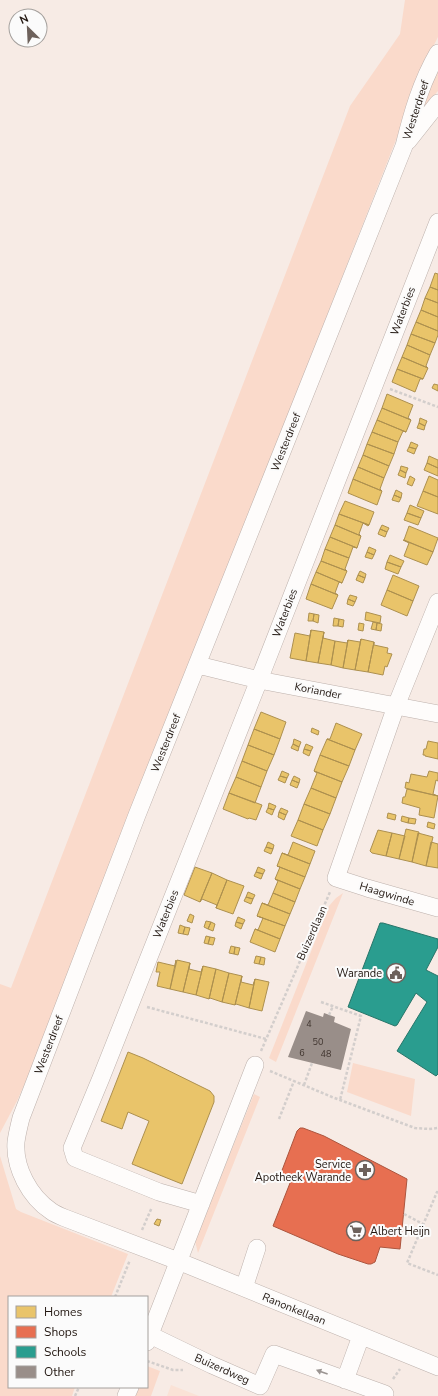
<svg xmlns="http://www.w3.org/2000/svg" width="438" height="1396" font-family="'Nunito Sans',sans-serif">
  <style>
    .built { fill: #fae2d6 }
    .green { fill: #fadacb }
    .homes { fill: #e9c46a; stroke: #ad904f }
    .shops { fill: #e76f51; stroke: #ac553e }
    .schools { fill: #2a9d8f; stroke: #287569 }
    .building { fill: #998e89 }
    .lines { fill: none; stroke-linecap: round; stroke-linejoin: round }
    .minor-casing { stroke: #bdb1ac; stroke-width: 18 }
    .path { stroke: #d3cecc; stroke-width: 2.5; stroke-dasharray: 3 2; stroke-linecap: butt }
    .minor { stroke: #fefcfb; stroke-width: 17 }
    .oneway { fill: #9b9592 }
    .labels { text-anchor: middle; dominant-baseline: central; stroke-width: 4; stroke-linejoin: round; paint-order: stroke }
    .number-label { font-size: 9px; fill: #40352f }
    .street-label { font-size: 11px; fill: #221711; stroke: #fbfbfb }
    .poi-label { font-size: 11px; fill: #221711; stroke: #fbfbfb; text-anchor: end }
  </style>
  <rect width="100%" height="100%" fill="#f7ebe5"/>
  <path class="built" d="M171,1385L199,1396H167Z"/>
  <path class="green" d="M405,0H438V37L430,53L33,1065L17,1101L0,1133V984L11,988L350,106L400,34Z
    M438,64V91L417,115Z
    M343,893L276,1062L269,1058L329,906L336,898Z
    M353,1063L415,1079L411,1116L347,1092Z
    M254,1094L260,1097L198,1253L195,1241Z
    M0,1156L16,1209L21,1212L128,1254L111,1297H9V1387H75L72,1396H0Z
    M147,1366L160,1371L151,1396H133L136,1387H147Z"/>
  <path class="homes" d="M435,273L438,274V290L430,287Z
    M430,287L438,290V303L425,298Z
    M425,298L438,303V317L421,310Z
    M421,310L438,317V331L416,322Z
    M416,322L438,331V335L435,343L411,334Z
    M411,334L435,343L430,355L407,345Z
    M407,345L430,355L426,366L428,368L402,357Z
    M402,357L428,368L423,379L397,369Z
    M397,369L423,379H420L415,392L392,382Z
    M434,384L438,385V391L432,388Z
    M387,394L413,405L408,418L411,420L382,408Z
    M382,408L411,420L406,432L377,420Z
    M420,418L427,421L425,426L419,423Z
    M377,420L406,432L403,431L398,442L372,432Z
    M419,423L425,426L424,430L417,428Z
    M372,432L398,442L394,454L367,444Z
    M411,442L418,445L416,449L409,447Z
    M367,444L394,454L389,466L363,455Z
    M409,447L416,449L414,454L407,451Z
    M363,455L389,466L384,478L358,467Z
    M429,456L438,460V468L427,463Z
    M427,463L438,468V476L424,470Z
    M401,466L408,468L406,473L400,470Z
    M358,467L384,478L380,489L382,491L353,479Z
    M400,470L406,473L405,478L398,475Z
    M410,476L415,479L412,486L407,484Z
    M429,476L438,480V497L423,491Z
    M353,479L382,491L377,505L348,493Z
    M396,490L402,493L401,498L394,495Z
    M423,491L438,497V514L417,506Z
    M394,495L401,498L399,502L392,500Z
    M345,501L374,512L369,525L339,514Z
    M410,505L424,511L421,518L407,513Z
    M407,513L421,518L418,525L404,520Z
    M339,514L369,525L368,526L363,523L359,534L361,536L335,525Z
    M335,525L361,536L357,548L330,537Z
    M382,525L389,528L387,532L380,529Z
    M409,526L438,538L433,552L404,540Z
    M380,529L387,532L385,537L378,534Z
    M330,537L357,548L353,547L349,558L325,549Z
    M403,540L433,552L427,565L404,556L409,543Z
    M369,547L376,550L374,555L367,552Z
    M325,549L349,558L345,569L347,571L321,561Z
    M367,552L374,555L372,559L365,557Z
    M390,555L404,561L401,567L387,562Z
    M321,561L347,571L342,583L316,572Z
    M387,562L401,567L398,574L385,569Z
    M360,571L366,574L365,578L358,575Z
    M316,572L342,583L339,582L335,593L338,595L311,584Z
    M358,575L365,578L363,583L356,580Z
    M393,575L419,586L413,601L387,590Z
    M311,584L338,595L332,609L306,599Z
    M387,590L413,601L407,616L381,605Z
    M350,595L357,597L355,602L348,599Z
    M348,599L355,602L353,606L347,604Z
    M366,612L381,616L380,623L365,620Z
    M309,613L314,614L313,621H308Z
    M314,614L319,615L318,623L313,621Z
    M334,618L339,619L338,626H333Z
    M339,619L344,620L343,627L338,626Z
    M373,622L377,623L376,630L371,629Z
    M359,623L364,624L363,631L358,630Z
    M377,623L382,624L381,631L376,630Z
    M311,630L306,661L290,658L295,633L310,636Z
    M311,630L324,632L318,663L306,661Z
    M324,632L323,638L335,641L331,665L318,663Z
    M361,639L355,670L343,668L348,640L360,642Z
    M361,639L374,642L368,672L355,670Z
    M348,640L343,668L331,665L335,641L347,643Z
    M374,642V645L388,648L387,653L392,654L387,667L385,666L383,675L368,672Z
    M261,712L286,722L280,739L254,729Z
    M336,723L362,734L355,750L327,739H330Z
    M312,728L319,731L318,735L311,732Z
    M254,729L280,739L274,755L248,745Z
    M294,739L301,742L299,747L293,744Z
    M327,739L355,750L349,766L320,755Z
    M428,741L438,743V759L425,756V755H423L424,749H426Z
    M293,744L299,747L298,751L291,748Z
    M306,744L313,747L311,751L304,749Z
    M248,745L274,755L267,771L242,761Z
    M304,749L311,751L309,756L303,753Z
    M320,755L349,766L342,782L314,771Z
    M242,761L267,771L261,787L236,777Z
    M282,771L289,774L287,778L280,776Z
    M314,771L342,782L336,798L311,788L317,773Z
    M429,771L438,773V781L436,780L433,794L438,796L405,788L406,782L409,783L411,774L427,777Z
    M280,776L287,778L285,783L278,780Z
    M294,776L300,779L299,783L292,780Z
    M236,777L261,787L255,803L229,793Z
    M292,780L299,783L297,788L290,785Z
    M311,788L336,798L330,814L304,804Z
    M407,789L438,796L434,818L419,815L420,808L402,803L403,797H405Z
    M229,793L262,805L256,820L249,818L248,819L223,809Z
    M269,803L276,806L274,810L268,808Z
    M304,804L330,814L323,830L298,820Z
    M268,808L274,810L272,815L266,812Z
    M281,808L288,811L286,815L279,812Z
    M279,812L286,815L284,820L278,817Z
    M388,813L396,815L395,820L387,818Z
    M402,816L409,818L408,823L401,821Z
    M409,818L416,819L415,824L408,823Z
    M298,820L323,830L317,846L291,836Z
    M428,822L435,824L434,829L427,827Z
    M406,829L419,832L412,862L399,859Z
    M378,830L392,833L386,856L372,853L370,851Z
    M392,833L405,836L399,859L386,856Z
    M418,833L433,837L426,866L412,862Z
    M268,842L274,845L273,849L266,847Z
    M293,842L315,851L310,864L282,853L288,855Z
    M431,842L438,844V868L426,866Z
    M266,847L273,849L271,854L264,851Z
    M282,853L310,864L305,877L277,866Z
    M277,866L305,877L300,889L275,879L280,867Z
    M195,867L212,873L200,902L184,895Z
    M258,867L265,870L263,874L256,872Z
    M256,872L263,874L261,879L254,876Z
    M212,873L227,880L216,908L217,905L202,899L200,902Z
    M275,879L300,889L295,902L273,893L278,881Z
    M227,880L244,886L233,914L216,908Z
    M248,892L255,895L253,899L246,897Z
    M273,893L295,902L290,914L262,903L268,905Z
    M246,897L253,899L251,904L244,901Z
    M262,903L290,914L285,926L257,916Z
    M190,914L194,916L192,923L187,921Z
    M257,916L285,926L280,939L255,929L258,930L263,918Z
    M238,917L245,920L243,924L236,922Z
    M206,921L211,922L208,929L204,927Z
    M211,922L215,924L213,931L208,929Z
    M236,922L243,924L241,929L235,926Z
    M180,925L185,927L183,934L178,933Z
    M185,927L190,928L188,935L183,934Z
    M255,929L280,939L275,952L250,942Z
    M206,936L210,937L208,944L204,943Z
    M210,937L215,938L213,945L208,944Z
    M231,946L235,947L234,954L229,953Z
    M235,947L240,948L238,955L234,954Z
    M256,956L261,957L259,964L254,963Z
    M261,957L265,958L264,965L259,964Z
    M176,960L170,989L157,986L160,972H156L158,962L175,966Z
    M177,960L190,963L183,992L170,989Z
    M190,963L189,969L201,972L203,966L196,995L183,992Z
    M203,966L216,969L209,999L196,995Z
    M216,969L229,973L222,1002L210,998L209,999Z
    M229,973L242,976L235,1005L222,1002Z
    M242,976L241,982L253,985L255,979L249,1008L236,1004L235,1005Z
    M255,979L269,982L262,1011L249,1008Z
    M128,1052L143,1058L210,1091L214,1096V1102L182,1184L132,1164L149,1121L128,1112L122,1129L101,1121Z
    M157,1219L161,1220L159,1226L154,1224Z"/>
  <path class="shops" d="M300,1128H303L324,1136L407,1179L400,1249L380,1247L375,1262L371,1264H368L338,1254L273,1226L292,1178L281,1173L297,1131Z"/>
  <path class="schools" d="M380,923H383L438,939V947L426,970L438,976V1074L436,1076L397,1051L427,1002L416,993L397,1025L395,1026L348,1007Z"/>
  <path class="building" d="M306,1011L323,1017L324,1013L335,1017L334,1022L351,1029L341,1070L288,1057Z"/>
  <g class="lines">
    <g class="minor-casing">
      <path id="minor" d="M438,53C421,82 412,114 404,146L137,815L21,1118C19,1126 17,1134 16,1142C14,1168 30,1197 51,1211C55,1214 60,1216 65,1218L178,1261L438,1367
        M408,141L438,103
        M438,602L396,706L336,878L367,888L438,908
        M198,665L259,680L438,714
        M201,1204L159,1192L75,1158L72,1148L101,1078L259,680L438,222
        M244,1288L257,1248
        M150,1335L212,1365L260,1386L274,1354L385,1394
        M147,1342C183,1250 219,1157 255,1065
        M345,1380L361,1336
        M126,1396L130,1387"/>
    </g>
    <path class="path" d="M390,389L438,407
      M321,1002L361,1016L340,1100
      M147,1007L266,1039
      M329,1015L333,1006
      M261,1051L330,892
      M270,1071L332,1097L415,1128L429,1129L438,1128
      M304,1085L312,1063
      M279,1119L294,1081
      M438,1193L437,1192L407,1263L438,1275
      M404,1214L423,1224
      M142,1230L152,1207
      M115,1297L130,1260
      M147,1361L173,1370H183
      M393,1379L400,1369
      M75,1396L79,1387"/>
    <use href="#minor" class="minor"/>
  </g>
  <defs><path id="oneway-solid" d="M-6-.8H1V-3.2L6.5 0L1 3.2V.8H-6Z"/></defs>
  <use class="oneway" href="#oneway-solid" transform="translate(322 1372) rotate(-160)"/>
  <defs>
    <g id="civic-ring" transform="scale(1)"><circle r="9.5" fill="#fbfbfb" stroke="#6d615b" stroke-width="1.5"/><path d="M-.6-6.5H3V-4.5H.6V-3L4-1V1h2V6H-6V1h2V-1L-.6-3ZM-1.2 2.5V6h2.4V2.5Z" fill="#6d615b"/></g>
    <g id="pharmacy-ring" transform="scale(1)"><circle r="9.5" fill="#fbfbfb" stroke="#6d615b" stroke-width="1.5"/><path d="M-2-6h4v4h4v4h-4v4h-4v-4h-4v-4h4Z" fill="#6d615b"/></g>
    <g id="supermarket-ring" transform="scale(1)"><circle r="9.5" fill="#fbfbfb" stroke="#6d615b" stroke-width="1.5"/><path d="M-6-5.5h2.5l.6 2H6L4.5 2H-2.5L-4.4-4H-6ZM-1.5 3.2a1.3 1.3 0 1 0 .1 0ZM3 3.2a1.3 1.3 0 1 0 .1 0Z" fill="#6d615b"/></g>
  </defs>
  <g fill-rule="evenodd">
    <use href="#civic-ring" x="396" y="973"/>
    <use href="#pharmacy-ring" x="365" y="1170"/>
    <use href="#supermarket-ring" x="356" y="1231"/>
  </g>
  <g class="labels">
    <g class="number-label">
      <text x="309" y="1024">4</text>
      <text x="318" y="1042">50</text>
      <text x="302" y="1053">6</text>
      <text x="326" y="1054">48</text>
    </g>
    <g class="street-label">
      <text transform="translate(416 110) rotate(-72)">Westerdreef</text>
      <text transform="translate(403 311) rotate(-69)">Waterbies</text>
      <text transform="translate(286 442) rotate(-68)">Westerdreef</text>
      <text transform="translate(285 613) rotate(-69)">Waterbies</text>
      <text transform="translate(318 691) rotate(11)">Koriander</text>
      <text transform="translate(166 743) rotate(-68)">Westerdreef</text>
      <text transform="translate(387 894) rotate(17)">Haagwinde</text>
      <text transform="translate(166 914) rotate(-68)">Waterbies</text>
      <text transform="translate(312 933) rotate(-66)">Buizerdlaan</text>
      <text transform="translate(49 1045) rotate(-69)">Westerdreef</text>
      <text transform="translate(294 1309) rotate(22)">Ranonkellaan</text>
      <text transform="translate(222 1369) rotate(24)">Buizerdweg</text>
    </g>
    <g class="poi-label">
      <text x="382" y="973">Warande</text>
      <text x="351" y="1164">Service<tspan x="351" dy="13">Apotheek Warande</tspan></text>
      <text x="370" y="1231" text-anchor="start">Albert Heijn</text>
    </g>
  </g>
  <rect x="8" y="1296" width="140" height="92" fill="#fbfbfb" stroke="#a4a09d"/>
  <rect x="16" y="1306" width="20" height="12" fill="#e9c46a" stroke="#a4a09d"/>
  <text x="44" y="1316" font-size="12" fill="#221711">Homes</text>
  <rect x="16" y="1326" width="20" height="12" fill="#e76f51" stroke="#a4a09d"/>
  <text x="44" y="1336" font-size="12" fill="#221711">Shops</text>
  <rect x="16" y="1346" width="20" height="12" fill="#2a9d8f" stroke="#a4a09d"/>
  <text x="44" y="1356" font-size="12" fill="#221711">Schools</text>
  <rect x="16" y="1366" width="20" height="12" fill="#998e89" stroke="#a4a09d"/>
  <text x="44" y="1376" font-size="12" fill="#221711">Other</text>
  <g transform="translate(28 28) rotate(336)"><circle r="19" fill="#fbfbfb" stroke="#a4a09d"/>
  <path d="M0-3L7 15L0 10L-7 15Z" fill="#6d615b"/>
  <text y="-6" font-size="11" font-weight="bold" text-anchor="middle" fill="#221711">N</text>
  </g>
</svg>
